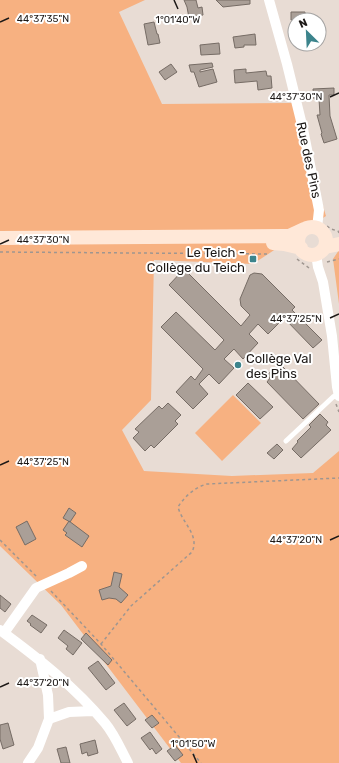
<svg xmlns="http://www.w3.org/2000/svg" width="339" height="763" font-family="Rubik,sans-serif">
  <style>
    .green { fill: #f7b181 }
    .building { fill: #aa9f97; stroke: #766c65 }
    .lines { fill: none; stroke-linecap: round; stroke-linejoin: round }
    .path { stroke: #9f9690; stroke-width: 1.5; stroke-dasharray: 3 3; stroke-linecap: butt }
    .service { stroke: #fff; stroke-width: 5 }
    .minor { stroke: #fff; stroke-width: 10 }
    .secondary { stroke: #ffe8d8; stroke-width: 14 }
    .ticks { fill: none; stroke: #1c1816; stroke-width: 1.5 }
    .poi-dot { fill: #3c848c; stroke: #fff; stroke-width: 1.5 }
    .labels { text-anchor: middle; dominant-baseline: central; stroke-width: 4; stroke-linejoin: round; paint-order: stroke }
    .street-label { font-size: 13px; fill: #1c1816; stroke: #fff }
    .poi-label { font-size: 13px; fill: #1c1816; stroke: #fff; text-anchor: end }
    .ticks-label { font-size: 10px; text-anchor: middle; fill: #1c1816; stroke: #fff; stroke-width: 4; stroke-linejoin: round; paint-order: stroke }
  </style>
  <rect width="100%" height="100%" fill="#e8dcd4"/>
  <path class="green" d="M0,0H145L119,12L162,104L292,103L326,216L253,264L154,260L151,400L122,430L144,471L232,476L313,473L339,451V763H181L61,605L0,546Z
    M339,250V304L333,259Z
    M233,395L261,423L222,461L195,433Z"/>
  <path class="building" d="M184,0H196L198,8L202,7L203,15L189,18L187,7Z
    M216,0H250V4L223,7Z
    M291,12H305V20H291Z
    M154,22L157,34H158L160,43L148,45L144,24Z
    M255,34L256,45H244V47L235,48L233,37Z
    M219,43L220,54L201,55L200,45Z
    M212,63L213,67L200,70V72L213,69L217,82L199,87L194,72H191L189,65Z
    M171,64L177,72L165,80L159,72Z
    M246,69V73L266,71L267,76H271L272,88L258,90L257,81L235,83L234,70Z
    M334,88V95H329L330,116L337,139L324,143L321,134L322,133L317,115H320L319,99H314L313,89Z
    M184,269L241,326L250,315L241,306L240,299L250,275L254,273L262,274L295,307L292,310L322,340L313,348L284,318L268,334L258,324L249,334L258,343L243,359L234,349L224,359L234,368L219,384L209,374L199,384L208,394L193,409L176,392L191,376L195,380L203,369L161,327L176,312L215,350L224,340L169,285Z
    M282,366L319,404L303,419L267,382L270,378L267,375L276,367L279,370Z
    M248,383L273,407L260,419L236,395Z
    M168,403L181,415L175,421L178,424L154,448L151,445L145,451L133,438L139,432L135,429L159,406L162,409Z
    M320,414L328,422L326,425L331,430L301,458L292,449L298,442L297,441L311,427L309,425Z
    M277,444L283,450L274,459L267,453Z
    M69,508L76,513L70,522L63,518Z
    M27,521L36,539L25,545L16,527Z
    M69,521L89,536L82,547L65,535L67,533L63,530Z
    M114,572L122,574L119,587L128,595L121,603L116,599L109,598L102,600L99,590L111,586Z
    M0,595L11,604L5,612L0,608Z
    M32,615L47,625L41,633L30,625L31,624L27,621Z
    M64,630L82,643L73,655L66,649L68,646L58,638Z
    M86,633L112,660L108,665L81,639Z
    M98,661L115,683L106,690L88,668Z
    M124,703L136,719L127,726L114,710Z
    M152,715L159,723L152,728L145,720Z
    M8,723L14,745L3,749L0,739V725Z
    M150,732L162,749L156,754L152,748L150,750L141,738Z
    M95,740L98,753L88,756L87,752L82,754L80,744Z
    M175,745L183,755L175,761L167,751Z
    M66,747L70,763H61L57,749Z"/>
  <g class="lines">
    <path class="path" d="M327,226L331,229L338,231L339,233
      M0,252L269,254
      M297,259L309,268
      M327,262L339,259
      M336,404L339,412
      M0,540L37,577
      M51,591L101,644L201,763
      M101,644L131,606L192,552C200,535 182,523 178,507C184,497 195,487 207,484L339,478"/>
    <path class="service" d="M286,441L333,397L338,394"/>
    <path class="minor" d="M269,0L287,64L303,129L319,210L317,228
      M316,254L318,267L323,282L332,336L337,387L339,396
      M0,630C38,658 75,687 105,723C115,735 121,750 128,763
      M4,633L36,588L69,573L82,566
      M49,719L69,712L93,711
      M28,763L38,748L49,719L48,695L40,659"/>
    <path class="secondary" d="M298 241a14 14 0 1 1 28 0a14 14 0 1 1-28 0Z
      M0,238L284,236H289L304,229
      M273,243L284,244L301,248
      M325,247L339,244"/>
  </g>
  <path class="ticks" d="M174,0L178,9M0,22L9,18M330,97L339,93M0,244L9,240M330,318L339,314M0,465L9,461M330,540L339,536M0,687L9,683M193,754L197,763"/>
  <g class="poi-dot">
    <rect x="249" y="255" width="8" height="8" rx="2"/>
    <circle cx="238" cy="365" r="4"/>
  </g>
  <g class="labels">
    <g class="street-label">
      <text transform="translate(309 160) rotate(78)">Rue des Pins</text>
    </g>
    <g class="poi-label">
      <text x="245" y="252">Le Teich -<tspan x="245" dy="15">Collège du Teich</tspan></text>
      <text x="246" y="358" text-anchor="start">Collège Val<tspan x="246" dy="15">des Pins</tspan></text>
    </g>
  </g>
  <g class="ticks-label">
    <text x="43" y="22">44°37'35"N</text>
    <text x="178" y="23">1°01'40"W</text>
    <text x="296" y="100">44°37'30"N</text>
    <text x="43" y="243">44°37'30"N</text>
    <text x="296" y="322">44°37'25"N</text>
    <text x="43" y="465">44°37'25"N</text>
    <text x="296" y="543">44°37'20"N</text>
    <text x="43" y="686">44°37'20"N</text>
    <text x="193" y="747">1°01'50"W</text>
  </g>
  <g transform="translate(307 32) rotate(336)"><circle r="19" fill="#ffffff" stroke="#a4a3a2"/>
  <path d="M0-3L7 15L0 10L-7 15Z" fill="#3c848c"/>
  <text y="-6" font-size="11" font-weight="bold" text-anchor="middle" fill="#1c1816">N</text>
  </g>
</svg>
